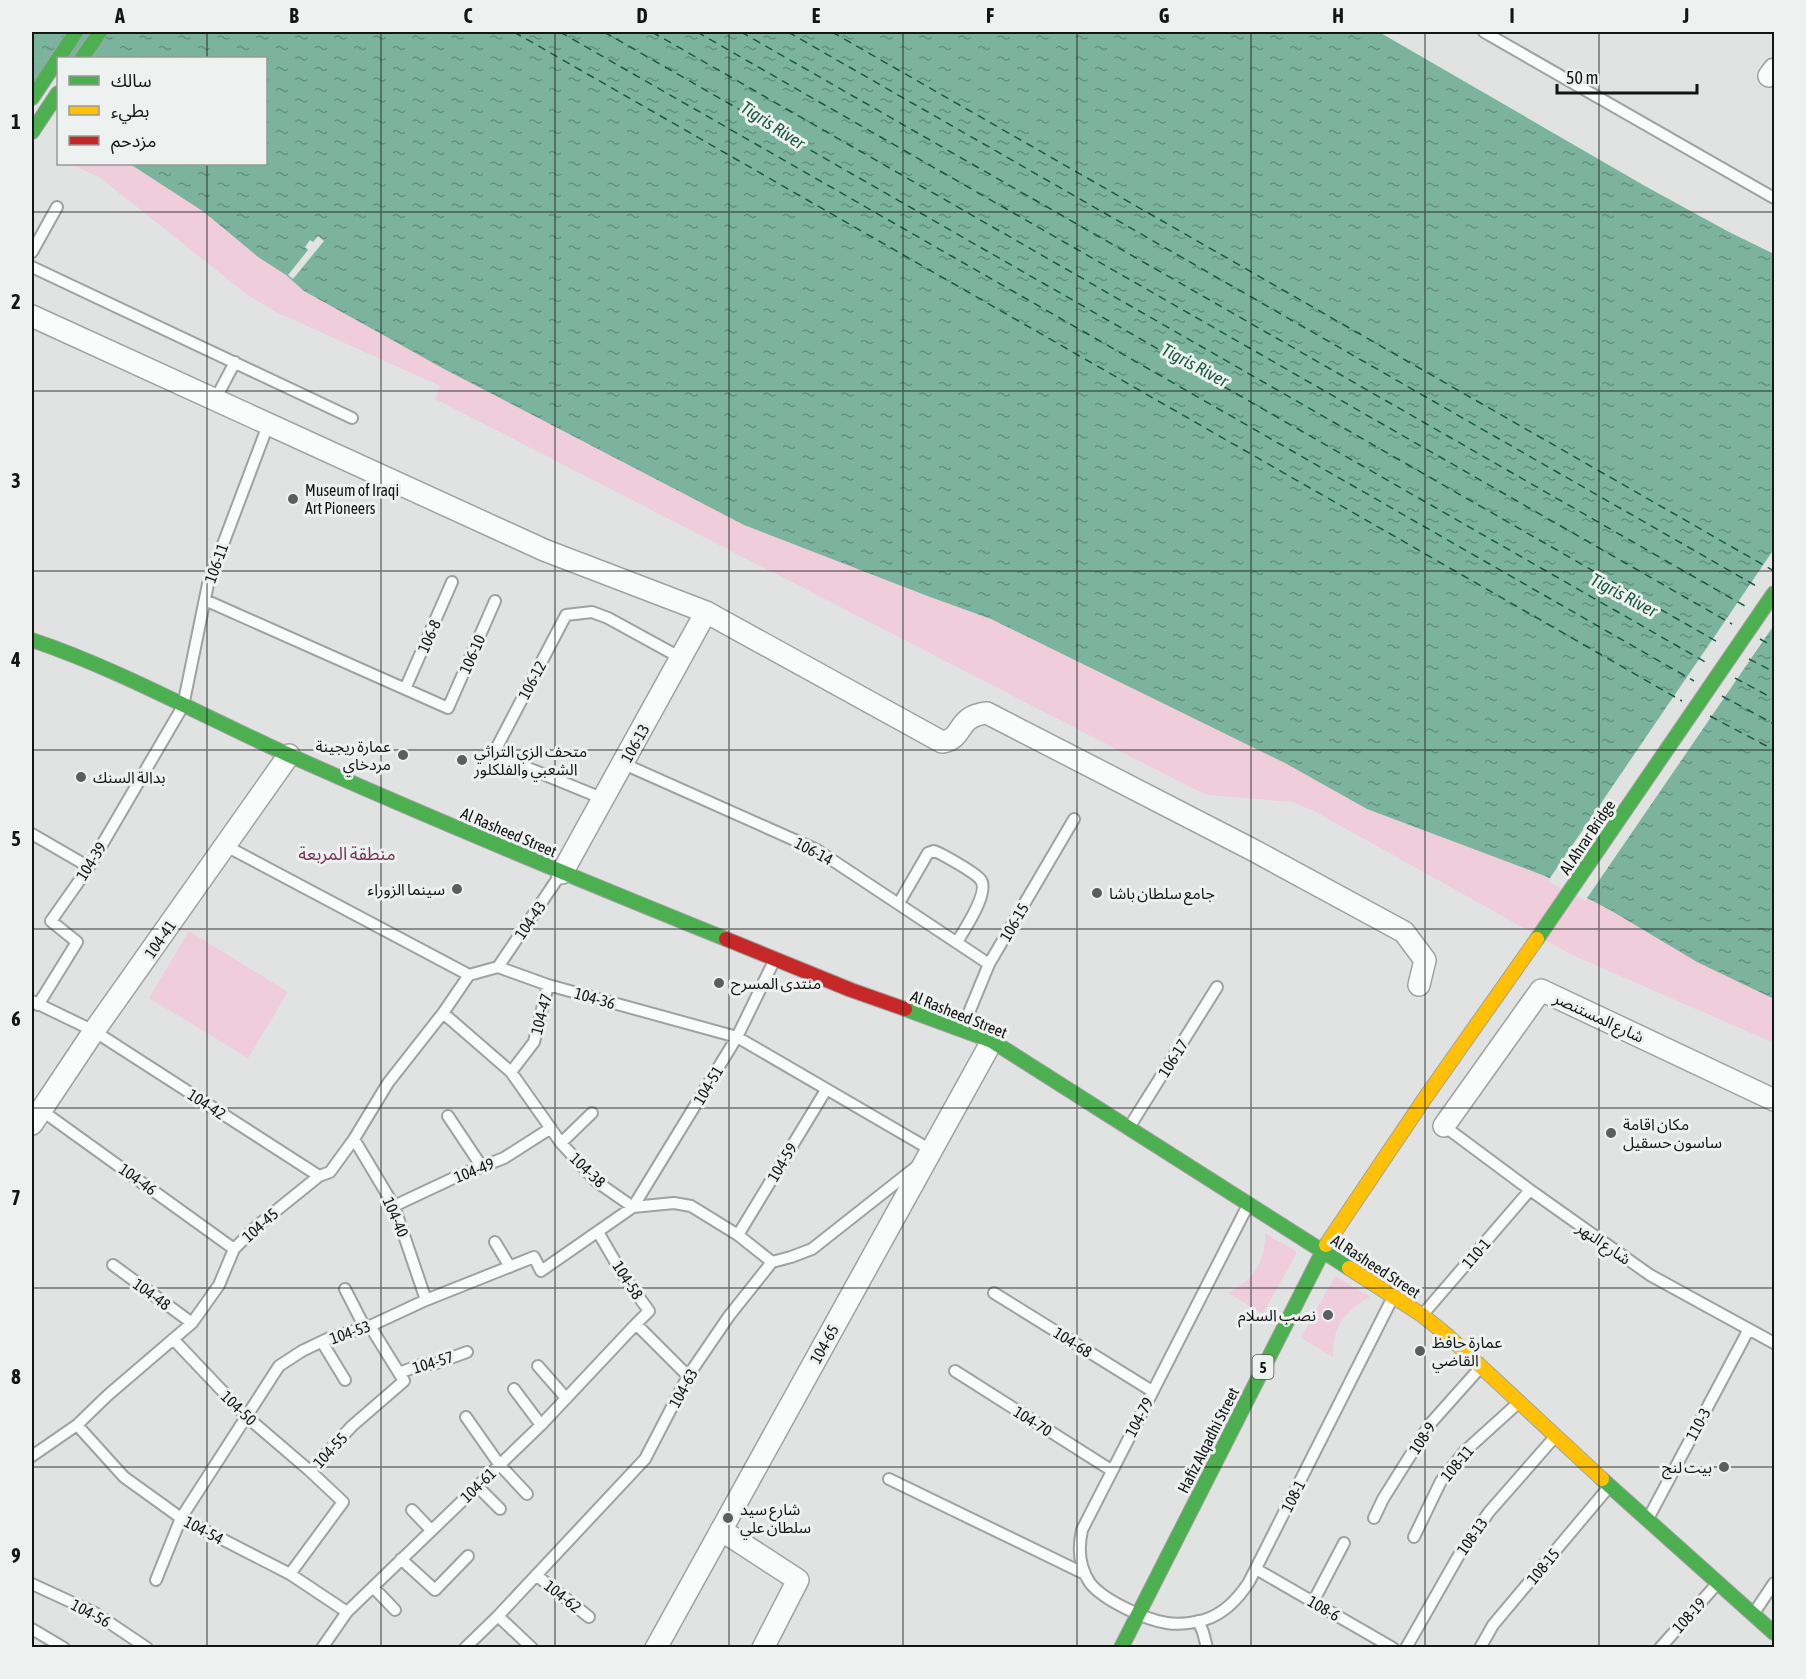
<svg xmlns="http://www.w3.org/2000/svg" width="1806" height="1679" font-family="'Asap Condensed','Noto Sans Arabic',sans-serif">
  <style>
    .grass { fill: #efcddb }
    .water { fill: url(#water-ripples) }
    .pier { fill: #e1e3e2 }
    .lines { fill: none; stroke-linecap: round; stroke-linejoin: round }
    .ferry { stroke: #1b5945; stroke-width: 1.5; stroke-dasharray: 8 6; stroke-linecap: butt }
    .lane-casing { stroke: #a0a2a1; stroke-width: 14 }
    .street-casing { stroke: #a0a2a1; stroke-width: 24 }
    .fast-casing { stroke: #a0a2a1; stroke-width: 16 }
    .slow-casing { stroke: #a0a2a1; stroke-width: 16 }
    .jam-casing { stroke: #a0a2a1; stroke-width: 16 }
    .lane { stroke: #fafbfb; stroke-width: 10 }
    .street { stroke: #fafbfb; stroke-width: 21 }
    .fast { stroke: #4caf50; stroke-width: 14 }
    .slow { stroke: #ffc107; stroke-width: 14 }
    .jam { stroke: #c62828; stroke-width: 14 }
    .grid { fill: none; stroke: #141515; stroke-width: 1.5; stroke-opacity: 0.55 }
    .poi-dot { fill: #5c5d5d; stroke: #edf1ef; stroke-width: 2 }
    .labels { text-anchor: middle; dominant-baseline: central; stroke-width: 6; stroke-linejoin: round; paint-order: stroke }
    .shield { fill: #edf1ef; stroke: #555756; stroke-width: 1.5 }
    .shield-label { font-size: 15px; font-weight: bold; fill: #141515 }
    .poi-label { font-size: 16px; fill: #141515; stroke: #edf1ef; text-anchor: start }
    .street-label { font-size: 16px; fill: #141515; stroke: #edf1ef }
    .water-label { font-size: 18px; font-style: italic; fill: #1b5945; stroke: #edf1ef }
    .neighbourhood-label { font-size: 18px; fill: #783655; stroke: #edf1ef }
    .neatline { fill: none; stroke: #141515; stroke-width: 2 }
    .grid-label { font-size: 20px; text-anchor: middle; font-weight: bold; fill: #141515 }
  </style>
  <defs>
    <pattern id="water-ripples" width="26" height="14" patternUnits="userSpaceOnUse" patternTransform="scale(1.5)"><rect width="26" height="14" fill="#7cb39f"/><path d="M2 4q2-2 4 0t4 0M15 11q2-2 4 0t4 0" fill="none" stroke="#649080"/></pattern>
  </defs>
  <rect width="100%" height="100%" fill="#e1e3e2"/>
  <path class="grass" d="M70,164H130L204,212L258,257L286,275L304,291L444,369L744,525L930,597L991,619L1285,763L1367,809L1545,876L1610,910L1697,962L1774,999V1043L1572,955L1314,811L1292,802L1208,795L1190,787L457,410L435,399L440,386L276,312L249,296L99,177Z
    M189,931L288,992L248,1058L149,998Z
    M1265,1233L1297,1252L1263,1314L1228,1293C1253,1281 1266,1260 1265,1233Z
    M1335,1276L1370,1297C1343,1312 1333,1326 1333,1357L1301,1338Z"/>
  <path class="water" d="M32,32H1379L1645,186L1729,232L1774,254V999L1697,962L1610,910L1545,876L1367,809L1285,763L991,619L930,597L744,525L444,369L304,291L286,275L258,257L204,212L130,164H266V58H58L32,102Z"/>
  <path class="pier" d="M318,236L324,241L293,279L288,275L308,250L305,247L310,240L313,242Z
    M1774,549V625L1585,901L1548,881Z"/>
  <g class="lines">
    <path class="ferry" d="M514,32L1682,701
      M560,32L1694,681
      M604,32L1707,663
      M652,32L1721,644
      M697,32L1732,624
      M741,32L1745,606
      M788,32L1758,587
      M832,32L1774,571
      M1760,639L1774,647
      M1749,659L1774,672
      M1735,678L1774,699
      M1722,696L1774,724
      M1710,716L1774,750"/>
    <g class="lane-casing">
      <path id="lane" d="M1484,32L1774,198
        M32,252L57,207
        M32,267L352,418
        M215,400L235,362
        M205,600L448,708L495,601
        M405,689L452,582
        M624,764L817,850L989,964
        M604,799L501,757L498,752V745L566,615L592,612L608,618L681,658
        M32,834L89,867
        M226,846L469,975L498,967L548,985L737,1037L931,1150
        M899,903L928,853L934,851L941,854C950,859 974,872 980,879C991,891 964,930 957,942
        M498,967L560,875
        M32,1001L94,1031L319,1176
        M38,1005L77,942L51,921L89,867L183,706L208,584L268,425
        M443,1013L511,1072L561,1143L597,1182L633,1207L674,1203L691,1206L738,1235L772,1262
        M963,1027L989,964L1074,819
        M511,1072L534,1042L548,985
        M41,1110L234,1249
        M448,1116L482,1167
        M1130,1126L1217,987
        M1444,1126L1530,1190L1650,1275L1774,1343
        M354,1139L394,1206L426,1300
        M561,1143L592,1113
        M394,1206L460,1175L504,1158L551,1128
        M1247,1207L1082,1530C1078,1548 1079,1567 1090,1583C1103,1600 1146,1620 1167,1623C1179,1625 1192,1623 1204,1620C1224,1614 1238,1599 1249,1582L1392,1299
        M598,1232L623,1275L649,1311L636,1324L688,1376
        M738,1235L826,1090
        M495,1242L510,1267
        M113,1265L192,1323
        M345,1289L365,1328
        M994,1293L1152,1391
        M1424,1313L1530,1190
        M173,1339L247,1417L310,1471
        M322,1342L345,1380
        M538,1366L566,1398
        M955,1371L1111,1470
        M399,1373L423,1364H434L467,1352
        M514,1389L541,1425
        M466,1417L499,1464L527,1494
        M77,1425L124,1477L181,1518L290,1574L347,1612
        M32,1456L77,1425L108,1395L192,1323L219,1285L234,1249L257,1226L319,1176L330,1172L354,1139L388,1083L443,1013L469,975
        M889,1479L1085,1574
        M477,1486L500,1509
        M412,1510L431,1530
        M1649,1517L1749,1329
        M1374,1518L1383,1499L1430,1424L1479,1369
        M1414,1537L1441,1481L1464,1452L1517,1404
        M401,1559L435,1590L468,1556
        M1256,1569L1393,1648
        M290,1574L343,1502L310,1471L352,1426L404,1381L370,1326
        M536,1575L589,1617
        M156,1580L181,1518L279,1366L302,1351L327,1339L370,1326L426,1300L534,1257L541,1271L633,1207L737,1037L774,961
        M32,1584L95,1613L147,1648
        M373,1587L395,1610
        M1313,1602L1344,1543
        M1754,1613L1774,1583
        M498,1616L532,1648
        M1198,1621L1203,1632L1207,1648
        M32,1629L64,1648
        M322,1648L347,1612L541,1425L636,1324
        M465,1648L498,1616L645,1459L688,1376L729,1316L772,1262L791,1257L812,1249L916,1167
        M1406,1648L1459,1555L1489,1512L1553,1439
        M1480,1648L1493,1625L1608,1488
        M1660,1648L1716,1585"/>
    </g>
    <g class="street-casing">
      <path id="street" d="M1769,76L1774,69
        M32,316L544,550L706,612L942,742C965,739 955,716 987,713L1253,850L1404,932L1425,960L1419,985
        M562,873L706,612
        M32,1124L94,1031L289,755
        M1444,1126L1541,990L1774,1100
        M721,1530L798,1580L763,1648
        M656,1648L992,1041"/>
    </g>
    <g class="fast-casing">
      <path id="fast" d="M82,58L100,32
        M32,98L76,32
        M32,132L58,93
        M32,640C121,670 204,717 289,755C434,820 580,880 726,939
        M1537,939L1774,593
        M905,1009L992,1041L1349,1268
        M1602,1479L1774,1633
        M1121,1648L1326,1245"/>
    </g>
    <g class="slow-casing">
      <path id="slow" d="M1326,1245L1425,1098L1537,939
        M1349,1268L1422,1315L1448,1336L1602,1479"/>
    </g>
    <g class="jam-casing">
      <path id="jam" d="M726,939L851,990L905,1009"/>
    </g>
    <use href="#lane" class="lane"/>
    <use href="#street" class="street"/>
    <use href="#fast" class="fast"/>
    <use href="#slow" class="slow"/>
    <use href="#jam" class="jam"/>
  </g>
  <path class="grid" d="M207,32V58M381,32V1648M555,32V1648M729,32V1648M903,32V1648M1077,32V1648M1251,32V1648M1425,32V1648M1599,32V1648M207,164V1648M32,212H1774M32,391H1774M32,571H1774M32,750H1774M32,929H1774M32,1108H1774M32,1288H1774M32,1467H1774"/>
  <g class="poi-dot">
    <circle cx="293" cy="499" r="6"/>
    <circle cx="403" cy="755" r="6"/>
    <circle cx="462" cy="760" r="6"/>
    <circle cx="81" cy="777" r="6"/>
    <circle cx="457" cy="889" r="6"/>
    <circle cx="1097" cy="893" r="6"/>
    <circle cx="719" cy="983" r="6"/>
    <circle cx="1611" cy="1133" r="6"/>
    <circle cx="1328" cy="1315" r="6"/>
    <circle cx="1420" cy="1351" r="6"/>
    <circle cx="1724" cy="1467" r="6"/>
    <circle cx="728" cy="1518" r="6"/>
  </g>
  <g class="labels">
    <rect class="shield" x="1252.5" y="1355" width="21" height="24" rx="4.5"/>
    <g class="shield-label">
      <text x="1263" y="1367">5</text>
    </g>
    <g class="poi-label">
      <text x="305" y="490">Museum of Iraqi<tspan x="305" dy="18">Art Pioneers</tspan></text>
      <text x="391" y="746" text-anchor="end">عمارة ريجينة<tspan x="391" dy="18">مردخاي</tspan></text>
      <text x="474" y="751">متحف الزي التراثي<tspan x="474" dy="18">الشعبي والفلكلور</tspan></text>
      <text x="93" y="777">بدالة السنك</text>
      <text x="445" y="889" text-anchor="end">سينما الزوراء</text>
      <text x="1109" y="893">جامع سلطان باشا</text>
      <text x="731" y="983">منتدى المسرح</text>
      <text x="1623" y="1124">مكان اقامة<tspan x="1623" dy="18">ساسون حسقيل</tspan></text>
      <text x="1316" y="1315" text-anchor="end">نصب السلام</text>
      <text x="1432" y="1342">عمارة حافظ<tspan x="1432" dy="18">القاضي</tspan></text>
      <text x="1712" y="1467" text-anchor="end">بيت لنج</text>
      <text x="740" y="1509">شارع سيد<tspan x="740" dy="18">سلطان علي</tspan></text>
    </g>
    <g class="street-label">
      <text transform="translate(216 563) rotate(-70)">106-11</text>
      <text transform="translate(429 636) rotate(-66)">106-8</text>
      <text transform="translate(472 654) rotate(-66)">106-10</text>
      <text transform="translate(532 680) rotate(-62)">106-12</text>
      <text transform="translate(635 743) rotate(-61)">106-13</text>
      <text transform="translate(509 832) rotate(23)">Al Rasheed Street</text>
      <text transform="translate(1587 837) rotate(-56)">Al Ahrar Bridge</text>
      <text transform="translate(814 851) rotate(28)">106-14</text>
      <text transform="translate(91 861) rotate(-58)">104-39</text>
      <text transform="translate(530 920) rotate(-56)">104-43</text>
      <text transform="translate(1014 922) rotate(-60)">106-15</text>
      <text transform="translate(160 939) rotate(-55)">104-41</text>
      <text transform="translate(595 998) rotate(16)">104-36</text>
      <text transform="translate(541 1014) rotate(-75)">104-47</text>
      <text transform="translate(959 1014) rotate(22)">Al Rasheed Street</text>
      <text transform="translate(1599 1017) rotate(25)">شارع المستنصر</text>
      <text transform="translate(1173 1058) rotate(-58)">106-17</text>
      <text transform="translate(708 1085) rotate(-59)">104-51</text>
      <text transform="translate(207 1104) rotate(33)">104-42</text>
      <text transform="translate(782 1162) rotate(-59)">104-59</text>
      <text transform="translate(474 1170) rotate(-22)">104-49</text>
      <text transform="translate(588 1170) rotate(44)">104-38</text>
      <text transform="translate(138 1179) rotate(36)">104-46</text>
      <text transform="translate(396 1217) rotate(67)">104-40</text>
      <text transform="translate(260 1225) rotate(-42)">104-45</text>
      <text transform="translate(1604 1243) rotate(35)">شارع النهر</text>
      <text transform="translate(1476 1253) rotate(-49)">110-1</text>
      <text transform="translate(1376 1266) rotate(33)">Al Rasheed Street</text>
      <text transform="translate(628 1280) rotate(57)">104-58</text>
      <text transform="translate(152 1294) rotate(36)">104-48</text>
      <text transform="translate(350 1332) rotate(-19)">104-53</text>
      <text transform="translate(1073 1342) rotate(32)">104-68</text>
      <text transform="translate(824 1344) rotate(-61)">104-65</text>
      <text transform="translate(433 1362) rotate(-17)">104-57</text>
      <text transform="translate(683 1388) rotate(-61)">104-63</text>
      <text transform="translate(239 1408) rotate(44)">104-50</text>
      <text transform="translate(1139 1417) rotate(-62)">104-79</text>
      <text transform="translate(1033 1421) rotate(32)">104-70</text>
      <text transform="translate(1698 1424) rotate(-62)">110-3</text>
      <text transform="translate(1422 1438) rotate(-57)">108-9</text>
      <text transform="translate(1208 1440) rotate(-63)">Hafiz Alqadhi Street</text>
      <text transform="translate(330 1450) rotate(-47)">104-55</text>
      <text transform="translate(1457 1463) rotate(-50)">108-11</text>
      <text transform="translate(478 1485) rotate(-44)">104-61</text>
      <text transform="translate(1293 1496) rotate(-63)">108-1</text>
      <text transform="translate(204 1530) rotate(28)">104-54</text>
      <text transform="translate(1472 1536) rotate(-55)">108-13</text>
      <text transform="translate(1543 1566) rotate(-50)">108-15</text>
      <text transform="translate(563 1596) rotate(38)">104-62</text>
      <text transform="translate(1324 1608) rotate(30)">108-6</text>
      <text transform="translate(91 1613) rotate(28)">104-56</text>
      <text transform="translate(1689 1615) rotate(-48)">108-19</text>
    </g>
    <g class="water-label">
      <text transform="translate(773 125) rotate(33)">Tigris River</text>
      <text transform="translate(1195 365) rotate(28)">Tigris River</text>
      <text transform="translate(1624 595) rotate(28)">Tigris River</text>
    </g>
    <g class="neighbourhood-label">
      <text x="347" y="853">منطقة المربعة</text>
    </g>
  </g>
  <rect width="1806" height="1679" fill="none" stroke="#edf1ef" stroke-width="66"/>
  <rect x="57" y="57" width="210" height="108" fill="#edf1ef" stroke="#969998" stroke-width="1.5"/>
  <rect x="69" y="76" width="30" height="9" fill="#4caf50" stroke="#969998" stroke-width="1.5"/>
  <text x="111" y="87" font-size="18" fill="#141515">سالك</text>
  <rect x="69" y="106" width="30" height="9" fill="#ffc107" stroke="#969998" stroke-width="1.5"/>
  <text x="111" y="117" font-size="18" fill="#141515">بطيء</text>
  <rect x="69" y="136" width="30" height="9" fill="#c62828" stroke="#969998" stroke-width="1.5"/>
  <text x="111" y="147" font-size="18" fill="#141515">مزدحم</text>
  <path d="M1557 84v9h140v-9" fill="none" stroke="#141515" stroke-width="3"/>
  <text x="1566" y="84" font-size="18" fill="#141515" stroke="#edf1ef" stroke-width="4.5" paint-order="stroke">50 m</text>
  <rect x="33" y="33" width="1740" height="1613" class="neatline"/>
  <g class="grid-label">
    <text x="120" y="23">A</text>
    <text x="294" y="23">B</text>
    <text x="468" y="23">C</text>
    <text x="642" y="23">D</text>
    <text x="816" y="23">E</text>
    <text x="990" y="23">F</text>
    <text x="1164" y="23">G</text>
    <text x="1338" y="23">H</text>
    <text x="1512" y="23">I</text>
    <text x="1686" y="23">J</text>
    <text x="16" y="129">1</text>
    <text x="16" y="309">2</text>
    <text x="16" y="488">3</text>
    <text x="16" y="667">4</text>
    <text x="16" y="846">5</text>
    <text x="16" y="1026">6</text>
    <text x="16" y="1205">7</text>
    <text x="16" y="1384">8</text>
    <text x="16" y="1563">9</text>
  </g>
</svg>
